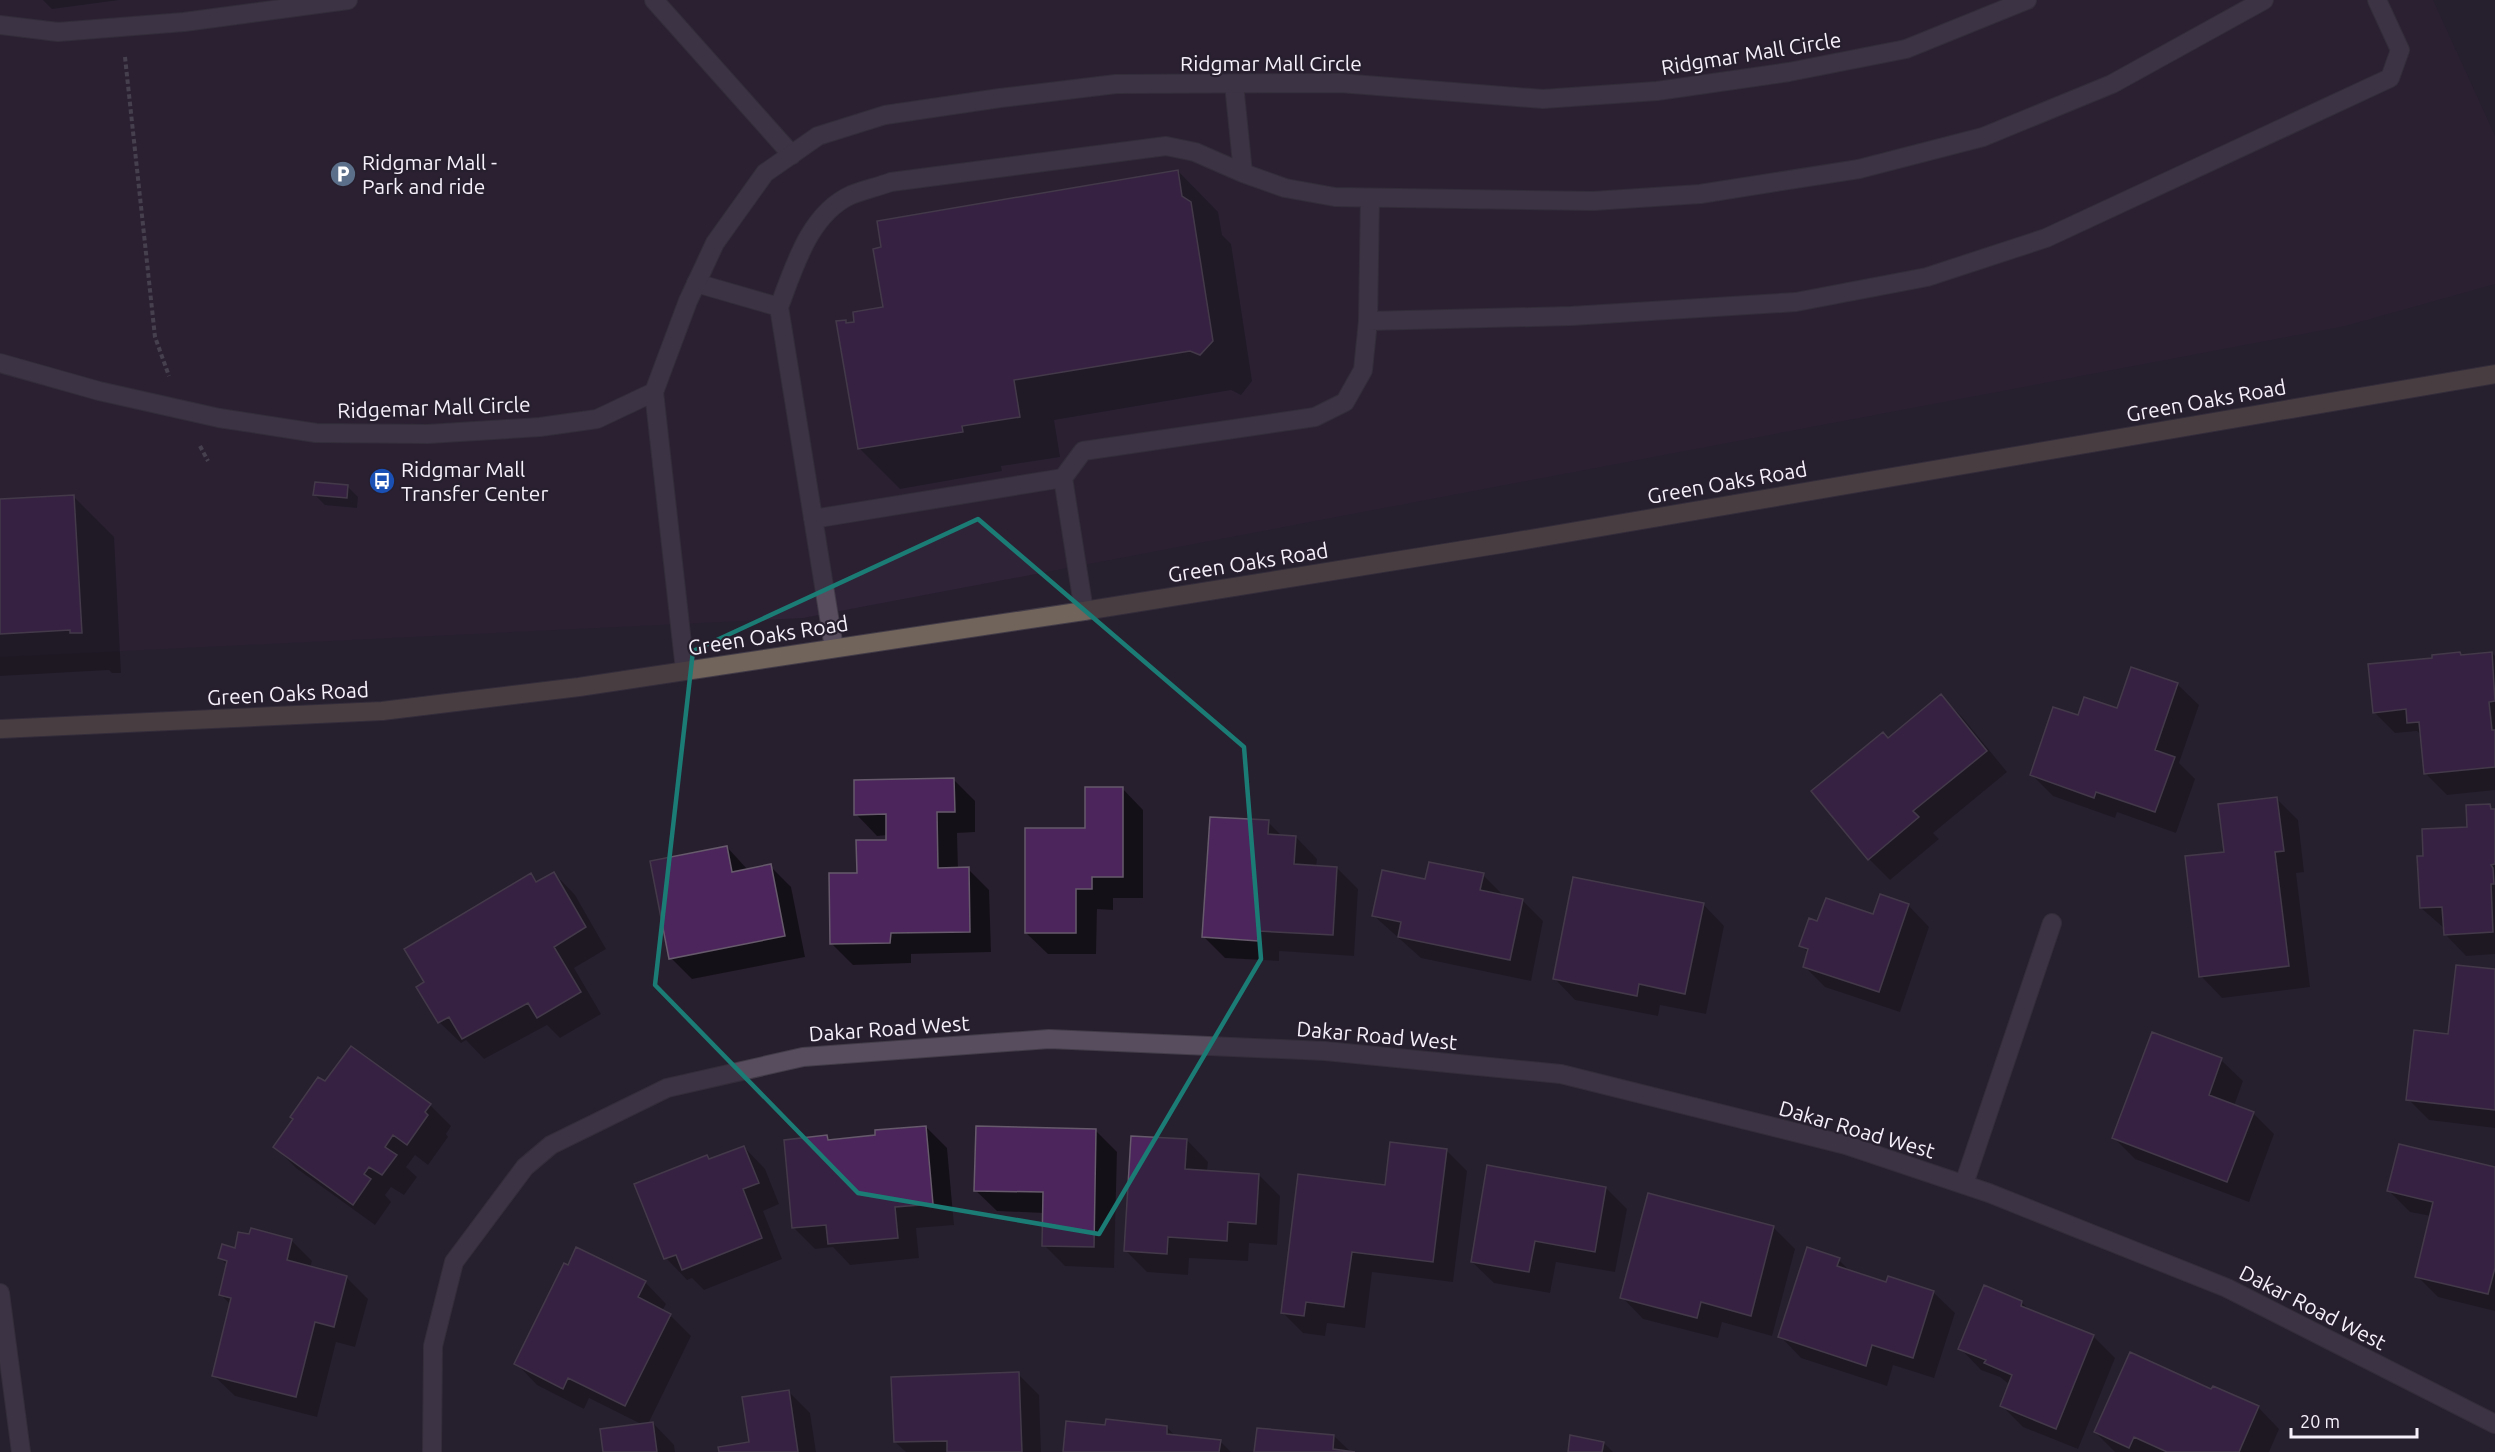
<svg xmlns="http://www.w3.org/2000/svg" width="2495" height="1452" font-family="Ubuntu,sans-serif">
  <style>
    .built { fill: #2f2338 }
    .shadow { fill: #0007 }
    .building { fill: #4b255b; stroke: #665a6c; stroke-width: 1.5 }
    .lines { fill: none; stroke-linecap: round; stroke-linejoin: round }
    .service-casing { stroke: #433c48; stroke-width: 20 }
    .minor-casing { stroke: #433c48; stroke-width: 20 }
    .secondary-casing { stroke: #433c48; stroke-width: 20 }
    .path { stroke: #6e6775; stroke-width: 4; stroke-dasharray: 4.5 3; stroke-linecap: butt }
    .service { stroke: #574d5f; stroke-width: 18 }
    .minor { stroke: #574d5f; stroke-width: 18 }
    .secondary { stroke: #71645a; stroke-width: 18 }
    .marked { fill: none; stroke: #1b7c75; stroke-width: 4.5; stroke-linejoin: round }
    .labels { text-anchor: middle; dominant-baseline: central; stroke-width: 4.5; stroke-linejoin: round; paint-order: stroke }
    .street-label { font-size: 21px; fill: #f6f0fb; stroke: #271f2e }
    .poi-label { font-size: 21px; fill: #f6f0fb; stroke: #271f2e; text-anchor: start }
  </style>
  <rect width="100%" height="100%" fill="#271f2e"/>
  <path class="built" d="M0,0H2433L2495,136V284L2345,326L803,618L0,657Z"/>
  <path class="shadow" d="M43,0H119L52,9Z
    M1178,171L1218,212L1222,235L1231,244L1252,381L1241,395L1231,390L1054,420L1060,457L1001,466L1002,471L900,489L859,448L845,322L848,325L885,308Z
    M347,486L358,497L357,508L325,505L315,495Z
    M73,496L114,537L121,673H112L109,670L0,676V500Z
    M2492,653L2495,656V790L2447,795L2425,773L2422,736L2417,731L2395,733L2374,712L2434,659V656Z
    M2177,684L2199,705L2179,763L2195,779L2176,833L2117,812L2115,818L2053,796L2032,775L2079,717L2118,710Z
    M1941,696L1962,717L2007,772L1933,833L1939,839L1890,880L1869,859L1889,739Z
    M954,780L975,801V832L957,833L958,869H968L989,890L991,952L911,954V963L853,965L831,943L859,874L888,842V835L877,836L856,814Z
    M1122,788L1143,810V898H1113V910L1097,909L1096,954H1048L1026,933L1086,829Z
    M2276,798L2298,820L2304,872L2296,873L2310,987L2222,998L2201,976L2226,853Z
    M2490,806L2495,811V954L2466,956L2445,934V929L2421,908L2425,857L2469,828Z
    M1268,822L1283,837H1296L1317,859L1316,867L1337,868L1358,889L1354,956L1279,951V961L1225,958L1204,937Z
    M727,847L748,870L770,866L791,887L805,957L692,979L671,958Z
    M554,873L575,895L606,949L574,968L601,1014L560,1038L547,1025L484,1059L466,1040L461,1043L439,1022L426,983L531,875L538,883Z
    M1483,875L1504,896L1522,900L1543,921L1531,981L1421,958L1373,915L1426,881Z
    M1703,904L1724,926L1706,1014L1660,1005L1658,1016L1575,1000L1554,978Z
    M1908,905L1929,927L1900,1012L1825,987L1804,966L1808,953L1801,945L1818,923L1874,916Z
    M2495,971V1128L2429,1120L2408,1099Z
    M351,1048L430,1105L451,1126L446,1134L448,1137L428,1165L415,1155L406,1167L417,1177L404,1195L391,1187L385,1195L391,1202L375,1225L296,1168L275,1147Z
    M2221,1060L2243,1081L2234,1106L2253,1113L2274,1134L2249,1202L2135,1159L2114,1138Z
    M926,1127L947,1148L954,1225L916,1228L919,1258L850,1265L833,1247L815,1249L793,1227L827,1137L830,1141L877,1137Z
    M1096,1131L1117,1152L1114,1268L1065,1266L1044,1245V1213L997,1211L975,1190Z
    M1187,1140L1208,1162L1207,1172L1259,1175L1280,1196L1277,1245L1249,1243L1248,1261L1189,1258L1188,1275L1147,1272L1126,1251Z
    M744,1147L765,1169L779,1204L763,1211L782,1259L704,1290L692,1278L687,1280L666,1258L710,1161Z
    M1446,1150L1467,1171L1453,1282L1372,1272L1365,1328L1327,1323L1325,1336L1303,1333L1282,1312L1386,1187Z
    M2495,1169V1311L2438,1297L2417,1276L2431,1216L2410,1212L2389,1191Z
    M1606,1188L1627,1209L1615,1272L1556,1262L1550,1293L1494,1283L1472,1262Z
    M1774,1228L1795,1249L1772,1336L1722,1322L1718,1338L1643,1319L1622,1297Z
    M291,1240L312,1261L310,1268L346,1277L368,1299L355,1347L336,1342L317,1417L235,1396L213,1375L231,1305L220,1294L228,1266L220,1258L236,1249Z
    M1839,1260L1851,1272L1888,1284L1933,1292L1955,1313L1934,1378L1893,1365L1887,1386L1801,1358L1780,1336Z
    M645,1282L666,1304L662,1311L670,1315L691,1336L648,1424L653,1423L674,1445L675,1452H604L643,1425L589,1398L584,1409L537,1385L516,1363Z
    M2021,1302L2031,1311L2093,1336L2115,1358L2078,1449L2023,1427L2002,1406L2010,1385L2000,1377L1981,1370L1960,1348Z
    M1018,1374L1039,1395L1041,1452H906L895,1442Z
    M2212,1391L2258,1407L2279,1429L2269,1452H2115L2095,1432Z
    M789,1392L810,1413L816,1452H721L751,1444Z
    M1106,1426L1167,1427L1176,1437L1220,1441L1231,1452H1064Z
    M1334,1436L1351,1452H1256Z
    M1604,1443L1613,1452H1569Z"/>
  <path class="building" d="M1178,170L1182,196L1191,202L1213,341L1200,355L1190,351L1014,380L1020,417L962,426L963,432L858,449L836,321L846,320V323L854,322L853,312L883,307L873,249L881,247L877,221Z
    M315,482L348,485L347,498L313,495Z
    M74,495L82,633H70V630L0,634V499Z
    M2460,652L2461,655L2492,652L2495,701L2489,702L2492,730H2495V767L2424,774L2419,722L2407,723L2406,709L2373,713L2368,664L2432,658V655Z
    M2131,667L2178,683L2155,750L2175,757L2155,812L2096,792L2094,798L2030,775L2053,707L2078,715L2084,697L2117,708Z
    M1941,694L1987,751L1913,811L1919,817L1868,860L1811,791L1883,732L1888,738Z
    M954,778L955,812H937L938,868L969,867L970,932L891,933L890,943L830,944L829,873H857L856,840H886V814L854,815V780Z
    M1085,787H1123V877H1092V889H1076V933H1025V828H1085Z
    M2277,797L2284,851L2275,852L2289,966L2199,977L2185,856L2224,852L2218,804Z
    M2490,804L2491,809H2495V864L2491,865L2493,868L2494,884H2491L2493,932L2444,935L2442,907L2420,908L2417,856H2423L2422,829L2467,827L2466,805Z
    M1210,817L1269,820L1268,834L1296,836L1294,864L1337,867L1333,935L1258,931V941L1202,937Z
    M727,846L732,872L771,864L785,936L669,959L650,861Z
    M1429,862L1484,873L1480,890L1523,899L1510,960L1398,937L1401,922L1372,916L1382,870L1425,879Z
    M554,872L586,927L554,947L581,992L537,1018L528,1003L462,1039L449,1017L438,1023L416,987L424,982L404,949L531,873L536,882Z
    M1573,877L1704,903L1685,994L1639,984L1637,996L1553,979Z
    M1880,894L1909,904L1879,992L1803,967L1808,949L1799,946L1809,918L1817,921L1826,898L1873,914Z
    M2456,965L2495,969V1110L2406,1100L2414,1030L2448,1034Z
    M2152,1032L2222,1058L2209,1095L2254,1112L2227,1182L2112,1138Z
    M351,1046L431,1104L425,1112L428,1115L407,1145L393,1135L385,1147L397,1155L382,1175L369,1167L364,1174L371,1179L353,1205L273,1147L293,1119L290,1117L318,1077L325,1081Z
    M926,1126L933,1204L895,1207L898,1238L828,1244L826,1225L792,1228L784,1140L827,1135L828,1140L875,1135V1130Z
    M976,1126L1096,1129L1094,1247L1042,1246L1043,1192L974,1191Z
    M1131,1136L1187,1139L1185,1169L1259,1174L1256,1224L1228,1222L1227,1241L1168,1237L1167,1254L1124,1251Z
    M1390,1142L1447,1149L1433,1262L1352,1252L1344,1307L1306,1302L1304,1316L1281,1313L1298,1174L1385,1185Z
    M2399,1144L2495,1167V1268L2488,1294L2415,1277L2433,1202L2387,1191Z
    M744,1146L759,1183L743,1189L762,1238L682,1270L676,1255L664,1259L634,1184L707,1155L709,1159Z
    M1487,1165L1606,1187L1595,1252L1535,1241L1529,1272L1471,1262Z
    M1648,1193L1774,1226L1751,1316L1701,1302L1697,1318L1620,1298Z
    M251,1228L292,1239L287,1260L347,1276L334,1327L315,1322L296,1397L212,1376L231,1298L219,1295L227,1261L218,1258L222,1244L235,1248L238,1232L249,1234Z
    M576,1247L646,1281L638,1297L671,1314L625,1406L568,1378L563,1389L514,1364L564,1263L568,1265Z
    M1807,1247L1840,1258L1837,1266L1886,1282L1888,1276L1934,1291L1913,1358L1872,1345L1866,1366L1778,1337Z
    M1984,1285L2022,1301L2021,1306L2094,1335L2056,1429L2000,1406L2012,1375L1984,1363L1986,1360L1958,1349Z
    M2130,1352L2211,1389L2213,1386L2259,1406L2239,1452H2167L2134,1437L2129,1448L2094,1432Z
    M1019,1372L1022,1452H947V1441L894,1442L891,1377Z
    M789,1390L798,1452H719L718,1447L749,1442L742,1397Z
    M1106,1419L1167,1426V1434L1221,1440L1219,1452H1063L1066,1421L1105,1425Z
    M653,1422L657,1452H603L600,1429Z
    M1257,1428L1334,1435L1333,1449L1355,1452H1254Z
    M1570,1435L1604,1442L1602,1452H1568Z"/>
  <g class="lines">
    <g class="service-casing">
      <path id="service" d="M654,0L792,155
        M0,25L58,32L184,22L348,0
        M1243,173L1285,188L1335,197L1593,201L1700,194L1859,169L1983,137L2112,84L2264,0
        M696,283L779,307L834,648
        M779,307C794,268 809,214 851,195C863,190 878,187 891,182L1166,146L1195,152L1243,173L1234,84
        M1368,321L1370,198
        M813,519L1063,478
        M1084,611L1063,478L1083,451L1315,417L1345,402L1363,370L1368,321L1571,316L1796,302L1927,277L2046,238L2390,78L2400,50L2377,0
        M0,1293L21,1452"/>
    </g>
    <g class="minor-casing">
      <path id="minor" d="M0,363L99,391L219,418L316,433L428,434L540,427L597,419L654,392
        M685,670L654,392L688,301L715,243L765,173L818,136L885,115L1000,98L1116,84L1340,83L1543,99L1657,91L1789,72L1906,49L2027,0
        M1964,1184L2052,923
        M432,1452L433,1346L454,1262L525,1167L551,1145L667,1088L803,1057L1049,1039L1325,1051L1561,1074L1846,1145L1989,1193L2227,1288L2495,1424"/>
    </g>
    <g class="secondary-casing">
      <path id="secondary" d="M0,729L382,711L579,687L1084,611L1507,543L2495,374"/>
    </g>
    <path class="path" d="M125,57L155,337L169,376
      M200,446L208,461"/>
    <use href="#service" class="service"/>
    <use href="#minor" class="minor"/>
    <use href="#secondary" class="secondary"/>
  </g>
  <path d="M0 0H2495V1452H0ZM978,519L1244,747L1261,959L1099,1234L858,1193L655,985L693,651Z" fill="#271f2e" fill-opacity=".55" fill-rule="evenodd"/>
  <path class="marked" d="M978,519L1244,747L1261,959L1099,1234L858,1193L655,985L693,651Z"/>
  <defs>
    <g id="parking-disc" transform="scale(1.35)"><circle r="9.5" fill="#5c6f8a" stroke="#271f2e"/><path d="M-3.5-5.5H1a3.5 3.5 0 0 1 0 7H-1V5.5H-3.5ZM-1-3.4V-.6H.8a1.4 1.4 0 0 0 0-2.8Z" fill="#fff"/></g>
    <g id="bus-disc" transform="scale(1.35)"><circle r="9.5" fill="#1a4fb4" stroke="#271f2e"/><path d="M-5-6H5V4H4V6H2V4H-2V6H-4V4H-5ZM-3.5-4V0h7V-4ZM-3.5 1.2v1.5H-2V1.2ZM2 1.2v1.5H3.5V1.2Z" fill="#fff"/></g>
  </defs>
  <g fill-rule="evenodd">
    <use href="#parking-disc" x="343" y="174"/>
    <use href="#bus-disc" x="382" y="481"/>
  </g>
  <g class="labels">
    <g class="street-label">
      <text transform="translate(1751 53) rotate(-9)">Ridgmar Mall Circle</text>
      <text x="1271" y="63">Ridgmar Mall Circle</text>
      <text transform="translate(2206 400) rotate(-10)">Green Oaks Road</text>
      <text transform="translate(434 407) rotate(-2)">Ridgemar Mall Circle</text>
      <text transform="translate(1727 482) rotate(-10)">Green Oaks Road</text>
      <text transform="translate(1248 562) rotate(-9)">Green Oaks Road</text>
      <text transform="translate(768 635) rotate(-9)">Green Oaks Road</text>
      <text transform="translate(288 693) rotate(-3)">Green Oaks Road</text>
      <text transform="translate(889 1028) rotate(-4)">Dakar Road West</text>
      <text transform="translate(1377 1035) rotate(5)">Dakar Road West</text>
      <text transform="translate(1857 1129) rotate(16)">Dakar Road West</text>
      <text transform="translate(2313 1307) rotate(27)">Dakar Road West</text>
    </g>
    <g class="poi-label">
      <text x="362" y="162">Ridgmar Mall -<tspan x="362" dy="24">Park and ride</tspan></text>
      <text x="401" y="469">Ridgmar Mall<tspan x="401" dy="24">Transfer Center</tspan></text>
    </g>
  </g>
  <path d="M2291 1428v9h126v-9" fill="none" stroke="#f6f0fb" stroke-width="3"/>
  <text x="2300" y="1428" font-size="18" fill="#f6f0fb" stroke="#271f2e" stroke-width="4.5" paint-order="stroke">20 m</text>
</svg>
